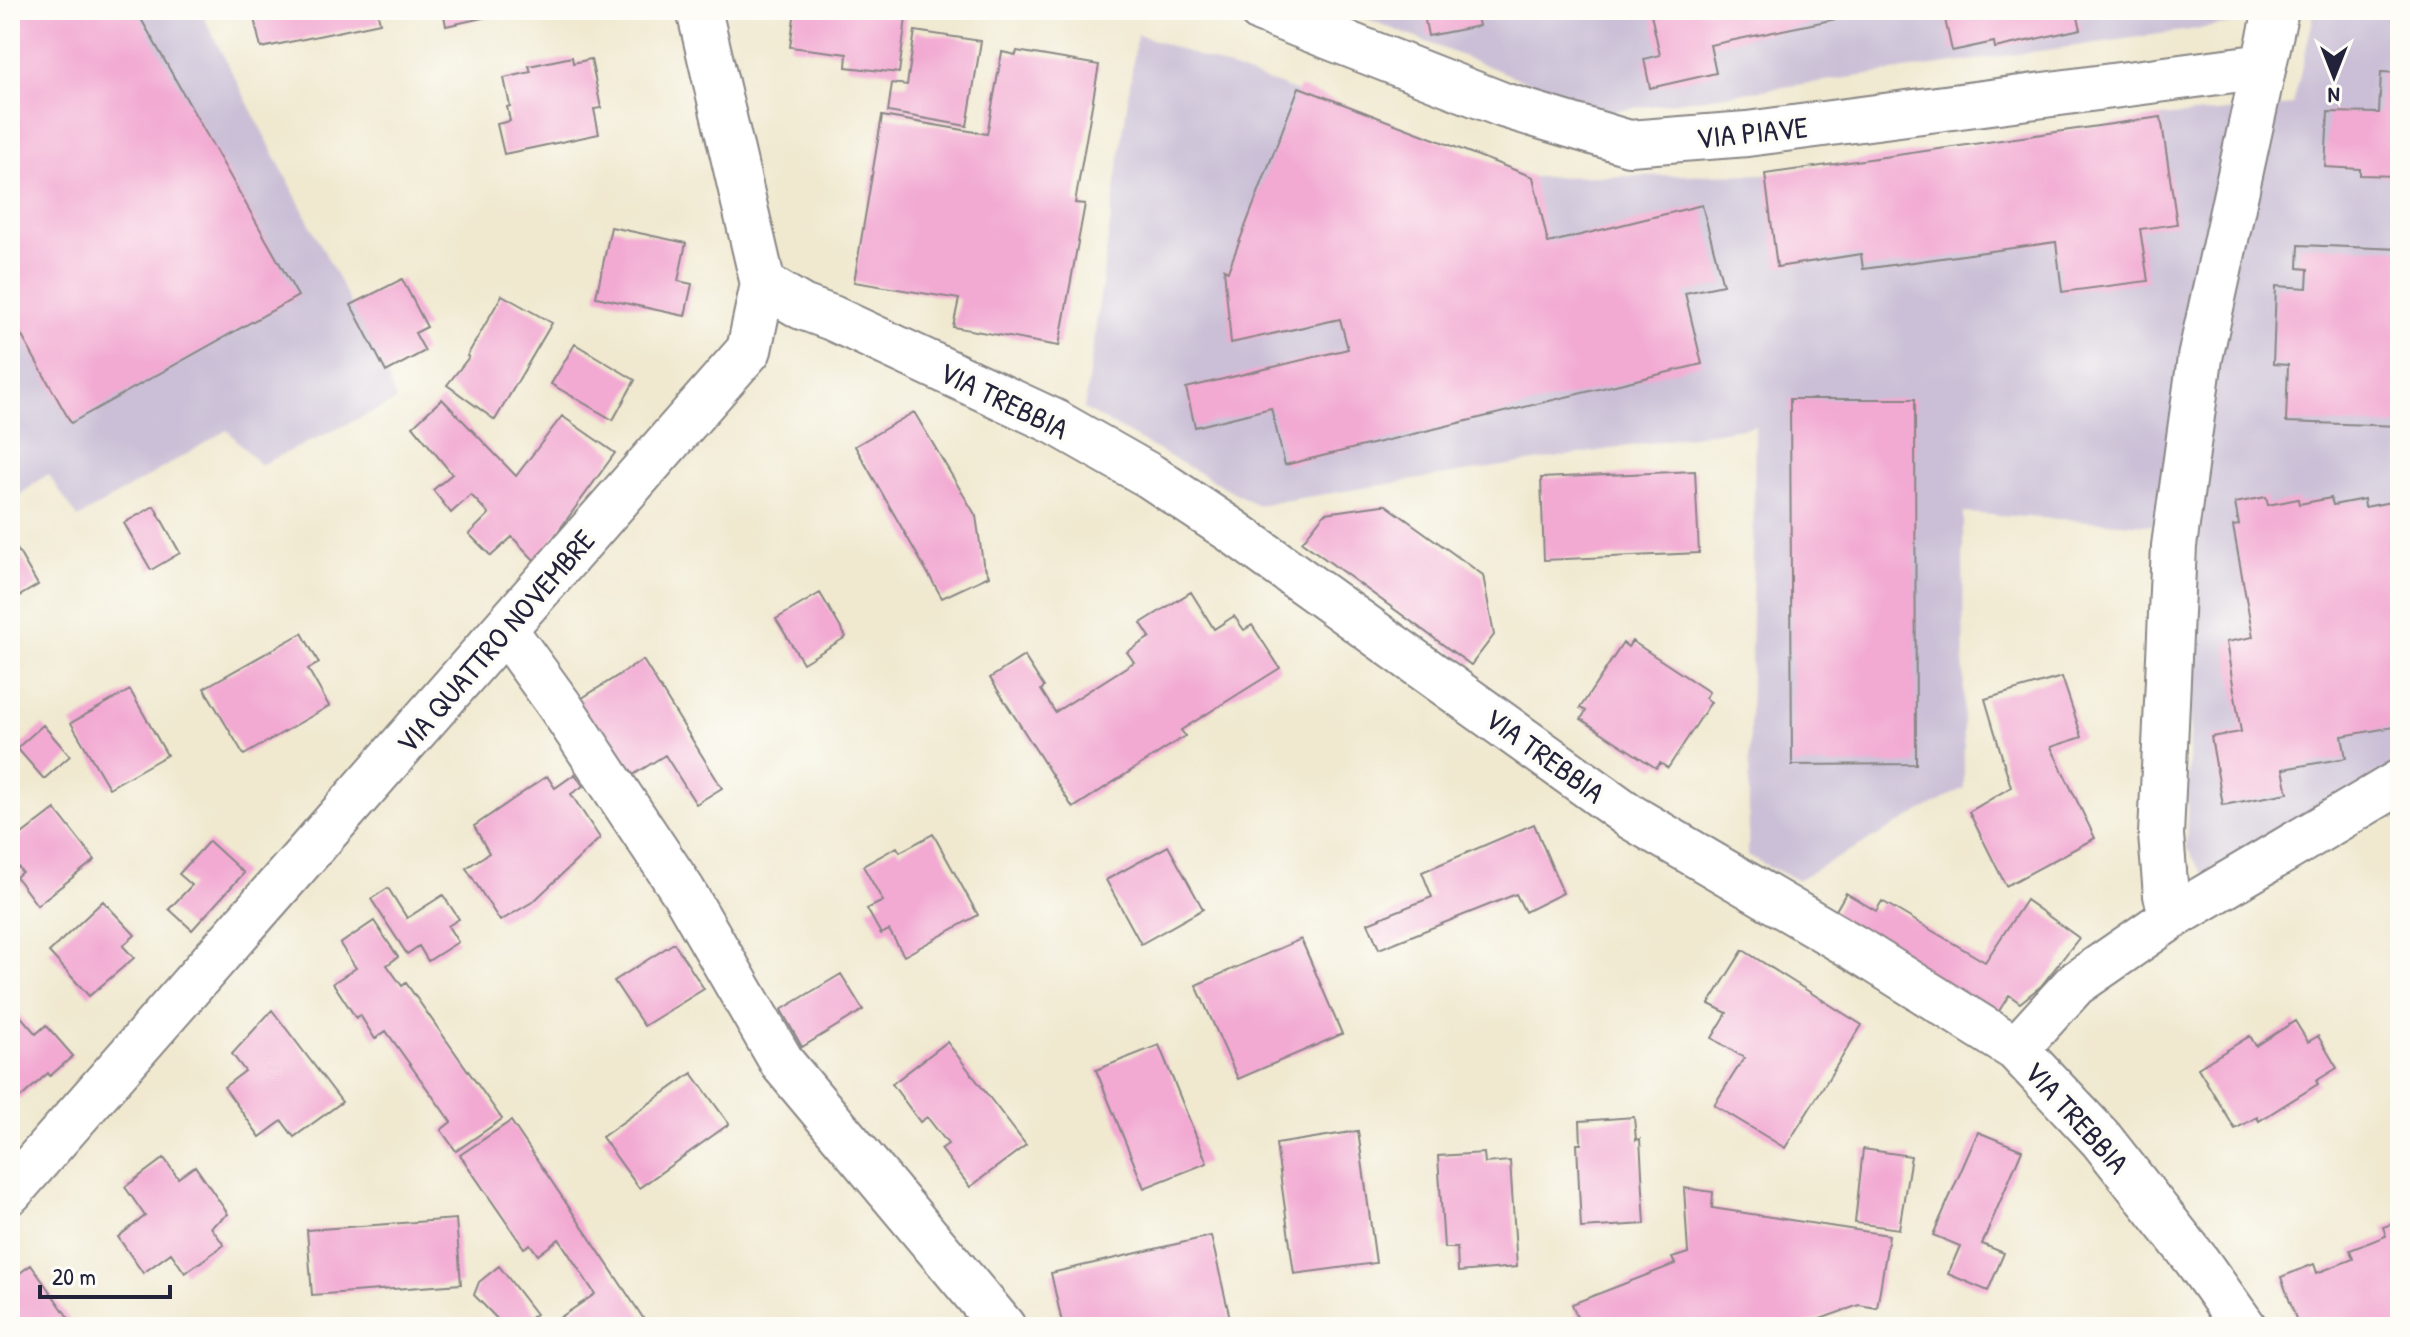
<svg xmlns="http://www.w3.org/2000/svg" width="2410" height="1337" font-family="'Patrick Hand',sans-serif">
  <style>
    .industrial { fill: #cabfd6 }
    .building { fill: #f2a9d2 }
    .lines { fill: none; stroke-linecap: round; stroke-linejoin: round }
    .minor-casing { stroke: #898686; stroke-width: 48 }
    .minor { stroke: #fff; stroke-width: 44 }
    .labels { text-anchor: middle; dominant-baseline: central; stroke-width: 7; stroke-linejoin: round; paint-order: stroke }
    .street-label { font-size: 30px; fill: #22223b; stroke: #fdfcf7 }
  </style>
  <rect width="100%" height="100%" fill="#fdfcf7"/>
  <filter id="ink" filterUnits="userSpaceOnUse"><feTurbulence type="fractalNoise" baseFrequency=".0125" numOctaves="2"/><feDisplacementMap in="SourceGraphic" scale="16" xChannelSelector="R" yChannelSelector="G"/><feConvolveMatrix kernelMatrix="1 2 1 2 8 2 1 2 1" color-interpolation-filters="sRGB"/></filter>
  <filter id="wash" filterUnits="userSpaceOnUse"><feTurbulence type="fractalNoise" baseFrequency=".006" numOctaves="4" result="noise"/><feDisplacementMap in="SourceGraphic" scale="32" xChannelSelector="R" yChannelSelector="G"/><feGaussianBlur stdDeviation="1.8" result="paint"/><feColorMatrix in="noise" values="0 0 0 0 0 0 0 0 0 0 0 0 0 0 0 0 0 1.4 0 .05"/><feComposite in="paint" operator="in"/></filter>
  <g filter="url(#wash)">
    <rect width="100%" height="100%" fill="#f0e9d0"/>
    <path class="industrial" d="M10,10H200L386,372L396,401L260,465L227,430L78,518L48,474L10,502Z
      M1345,10H2241L2239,23L1605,112Z
      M2315,10H2400V762L2204,875L2186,847L2197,528L1963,513L1964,788L1797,880L1748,856L1755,426L1257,505L1084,409L1137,34L1533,177L1764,174L2161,117L2293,105Z"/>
    <g id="blocks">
      <path class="building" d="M10,10H136L298,296L71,423L10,315Z
        M252,10H377L380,23L261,48Z
        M443,10H514V11L446,26Z
        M795,10H907L899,73L846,67L847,54L790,47Z
        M1423,10H1476L1479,26L1428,36Z
        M1650,10H1840L1841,18L1710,45L1716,73L1650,88L1644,59L1660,55Z
        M1943,10H2076L2081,29L1995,48L1994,42L1952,51Z
        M915,31L981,41L967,126L888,112L892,83L907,85Z
        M1017,51L1099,65L1075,203L1085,204L1059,346L953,327L959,299L854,282L882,116L987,134L1002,52L1016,55Z
        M572,57L573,63L591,59L601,108L594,109L599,134L504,154L497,124L510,121L507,107L510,106L504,78L531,72L529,66Z
        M2381,72L2400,73V176L2360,175V169L2325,167L2328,112L2379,113Z
        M1299,87L1533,177L1548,243L1702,205L1723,285L1685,293L1702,364L1285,465L1271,408L1195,427L1186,388L1348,349L1340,319L1231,343L1224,269L1228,271Z
        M2161,117L2177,224L2140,229L2148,281L2062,292L2056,242L1863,269L1861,254L1777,267L1765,174Z
        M611,227L686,243L678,281L692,284L685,316L596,297Z
        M2299,245L2400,249V426L2286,422L2288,365L2273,364L2276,286L2307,288L2308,269L2298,268Z
        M402,279L427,327L415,333L425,351L386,372L351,305Z
        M502,295L552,323L495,420L447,385L469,357L467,356Z
        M575,344L635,380L613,420L551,384Z
        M442,399L516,476L562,416L615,453L536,562L512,537L491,556L469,534L489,514L471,495L451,513L433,490L452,474L413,426Z
        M1790,399H1915L1916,764L1792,765Z
        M914,412L976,516L983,563L989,576L942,598L855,446Z
        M1695,471L1699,553L1544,560L1541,478Z
        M2266,497L2268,505L2298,499L2299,504L2331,498L2333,505L2364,499L2365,507L2396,501L2398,508H2400V726L2342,736L2346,758L2283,769L2288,793L2223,805L2211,737L2241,732L2226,642L2253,637L2233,526L2239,525L2235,503Z
        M1382,505H1386L1483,575L1494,635L1471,665L1302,542L1325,513Z
        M154,506L180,553L151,570L124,523Z
        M17,549L38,585L11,601L10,552Z
        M1191,592L1214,629L1234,616L1244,630L1252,625L1280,668L1181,730L1185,736L1073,808L990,678L1024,656L1044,687L1041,690L1055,712L1134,662L1127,652L1150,637L1141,623Z
        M820,593L846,637L803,663L776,619Z
        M302,633L319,663L308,669L329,706L244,755L204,688Z
        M1632,641L1709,692L1705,698L1711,702L1668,768L1660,763L1656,768L1581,719L1586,711L1580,708L1623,643L1628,647Z
        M643,660L722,788L696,804L665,755L620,783L571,705Z
        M2062,677L2082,737L2051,747L2095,838L2006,886L1969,812L2011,787L1985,699Z
        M130,690L167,755L109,788L71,723Z
        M43,725L70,756L44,779L17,748Z
        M575,774L583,786L571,794L600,838L534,901L500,921L466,868L489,853L474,826L547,776L555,788Z
        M55,809L95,860L37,905L16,877L22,872L10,858V843Z
        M1534,824L1563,893L1525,912L1516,894L1379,949L1368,923L1432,897L1422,872Z
        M933,834L978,915L904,956L889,930L881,934L867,909L883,901L863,866L897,847L900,852Z
        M209,841L244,873L192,930L169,909L192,885L179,874Z
        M1168,846L1203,909L1141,944L1106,880Z
        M388,888L407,918L443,895L459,919L448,926L458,942L428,961L419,946L407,954L371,899Z
        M1846,893L1876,911L1882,901L1985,962L2026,900L2079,938L2041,986L2020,1003L2009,995L1996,1016L1831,919Z
        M103,901L135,935L123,946L134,958L89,996L49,952Z
        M374,921L398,957L387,965L402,986L406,983L502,1119L456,1151L441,1130L451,1122L386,1031L375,1039L360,1015L356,1018L333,983L356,968L340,944Z
        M1301,939L1342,1034L1238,1079L1196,985Z
        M674,943L704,989L644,1026L614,981Z
        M1743,950L1862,1025L1785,1148L1714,1105L1744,1058L1712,1038L1727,1013L1709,1004Z
        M841,974L863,1010L802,1047L781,1010Z
        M10,1004L36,1034L46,1025L73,1056L50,1076L48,1073L19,1099L10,1089Z
        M272,1010L342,1102L294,1137L282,1121L260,1137L224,1087L245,1071L232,1054Z
        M2295,1021L2308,1042L2318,1036L2337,1068L2316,1081L2318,1084L2259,1121L2257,1117L2235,1129L2198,1068L2250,1036L2256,1046Z
        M947,1042L1026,1145L970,1187L941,1149L948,1144L927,1117L920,1122L892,1084Z
        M1159,1045L1207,1163L1144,1188L1096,1070Z
        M692,1073L729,1124L639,1188L602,1137Z
        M1634,1117L1636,1140L1640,1139L1645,1224L1581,1228L1577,1144H1581L1580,1121Z
        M511,1121L630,1298L649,1327H546L595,1294L559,1239L538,1255L530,1244L524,1248L460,1155Z
        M1358,1131L1376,1263L1294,1274L1276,1144Z
        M1978,1132L2022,1150L1982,1244L2004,1253L1988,1291L1948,1274L1960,1246L1933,1235Z
        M1863,1149L1911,1156L1899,1229L1855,1223Z
        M1484,1153L1485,1163L1510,1161L1517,1267L1458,1272L1457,1248H1444L1438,1156Z
        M164,1158L178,1178L195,1166L228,1214L211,1227L224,1245L185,1273L171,1253L143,1273L118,1237L145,1216L125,1187Z
        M1684,1188L1713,1192L1712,1208L1889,1235L1877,1308L1859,1305L1798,1327H1581L1572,1304L1675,1264L1672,1258L1688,1253Z
        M456,1219L461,1284L312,1295L307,1230Z
        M2400,1221V1327H2299L2281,1277L2314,1264L2317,1273L2353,1259L2350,1250L2386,1236L2383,1227Z
        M1211,1236L1232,1327H1063L1051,1273Z
        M31,1265L75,1327H10V1280Z
        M499,1266L536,1314L528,1320L534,1327H505L474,1295L479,1282Z"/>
    </g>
  </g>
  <g filter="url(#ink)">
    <use href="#blocks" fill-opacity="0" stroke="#898686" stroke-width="2"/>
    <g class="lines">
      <g class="minor-casing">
        <path id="minor" d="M1261,10L1503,105L1629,143L1747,134L2264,66
          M763,284L802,307L832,318L1055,422L1150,476L1231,530L1631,817L1855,948L2016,1049L2101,1139L2197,1261L2244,1327
          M505,630L560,706L683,891L783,1064L1003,1327
          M2172,917L2166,895L2161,835L2174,546L2200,358L2276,10
          M2016,1049L2075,984L2172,917L2400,782
          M10,1192L749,350L763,284L699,10"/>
      </g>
      <use href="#minor" class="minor"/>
    </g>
  </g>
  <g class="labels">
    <g class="street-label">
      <text transform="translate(1752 132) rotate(-6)">VIA PIAVE</text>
      <text transform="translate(1004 400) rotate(26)">VIA TREBBIA</text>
      <text transform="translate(495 641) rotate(-49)">VIA QUATTRO NOVEMBRE</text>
      <text transform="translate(1545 755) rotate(36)">VIA TREBBIA</text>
      <text transform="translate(2077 1117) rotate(48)">VIA TREBBIA</text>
    </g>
  </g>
  <rect width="2410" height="1337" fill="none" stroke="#fdfcf7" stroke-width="40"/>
  <g transform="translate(2334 76) rotate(180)" stroke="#fdfcf7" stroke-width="6" paint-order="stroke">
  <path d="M0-6L14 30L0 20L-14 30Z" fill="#22223b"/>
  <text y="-12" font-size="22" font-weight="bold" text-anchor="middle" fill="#22223b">N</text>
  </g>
  <path d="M40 1285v12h130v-12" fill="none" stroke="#22223b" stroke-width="4"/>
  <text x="52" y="1285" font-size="24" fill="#22223b" stroke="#fdfcf7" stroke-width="6" paint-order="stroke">20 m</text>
</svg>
